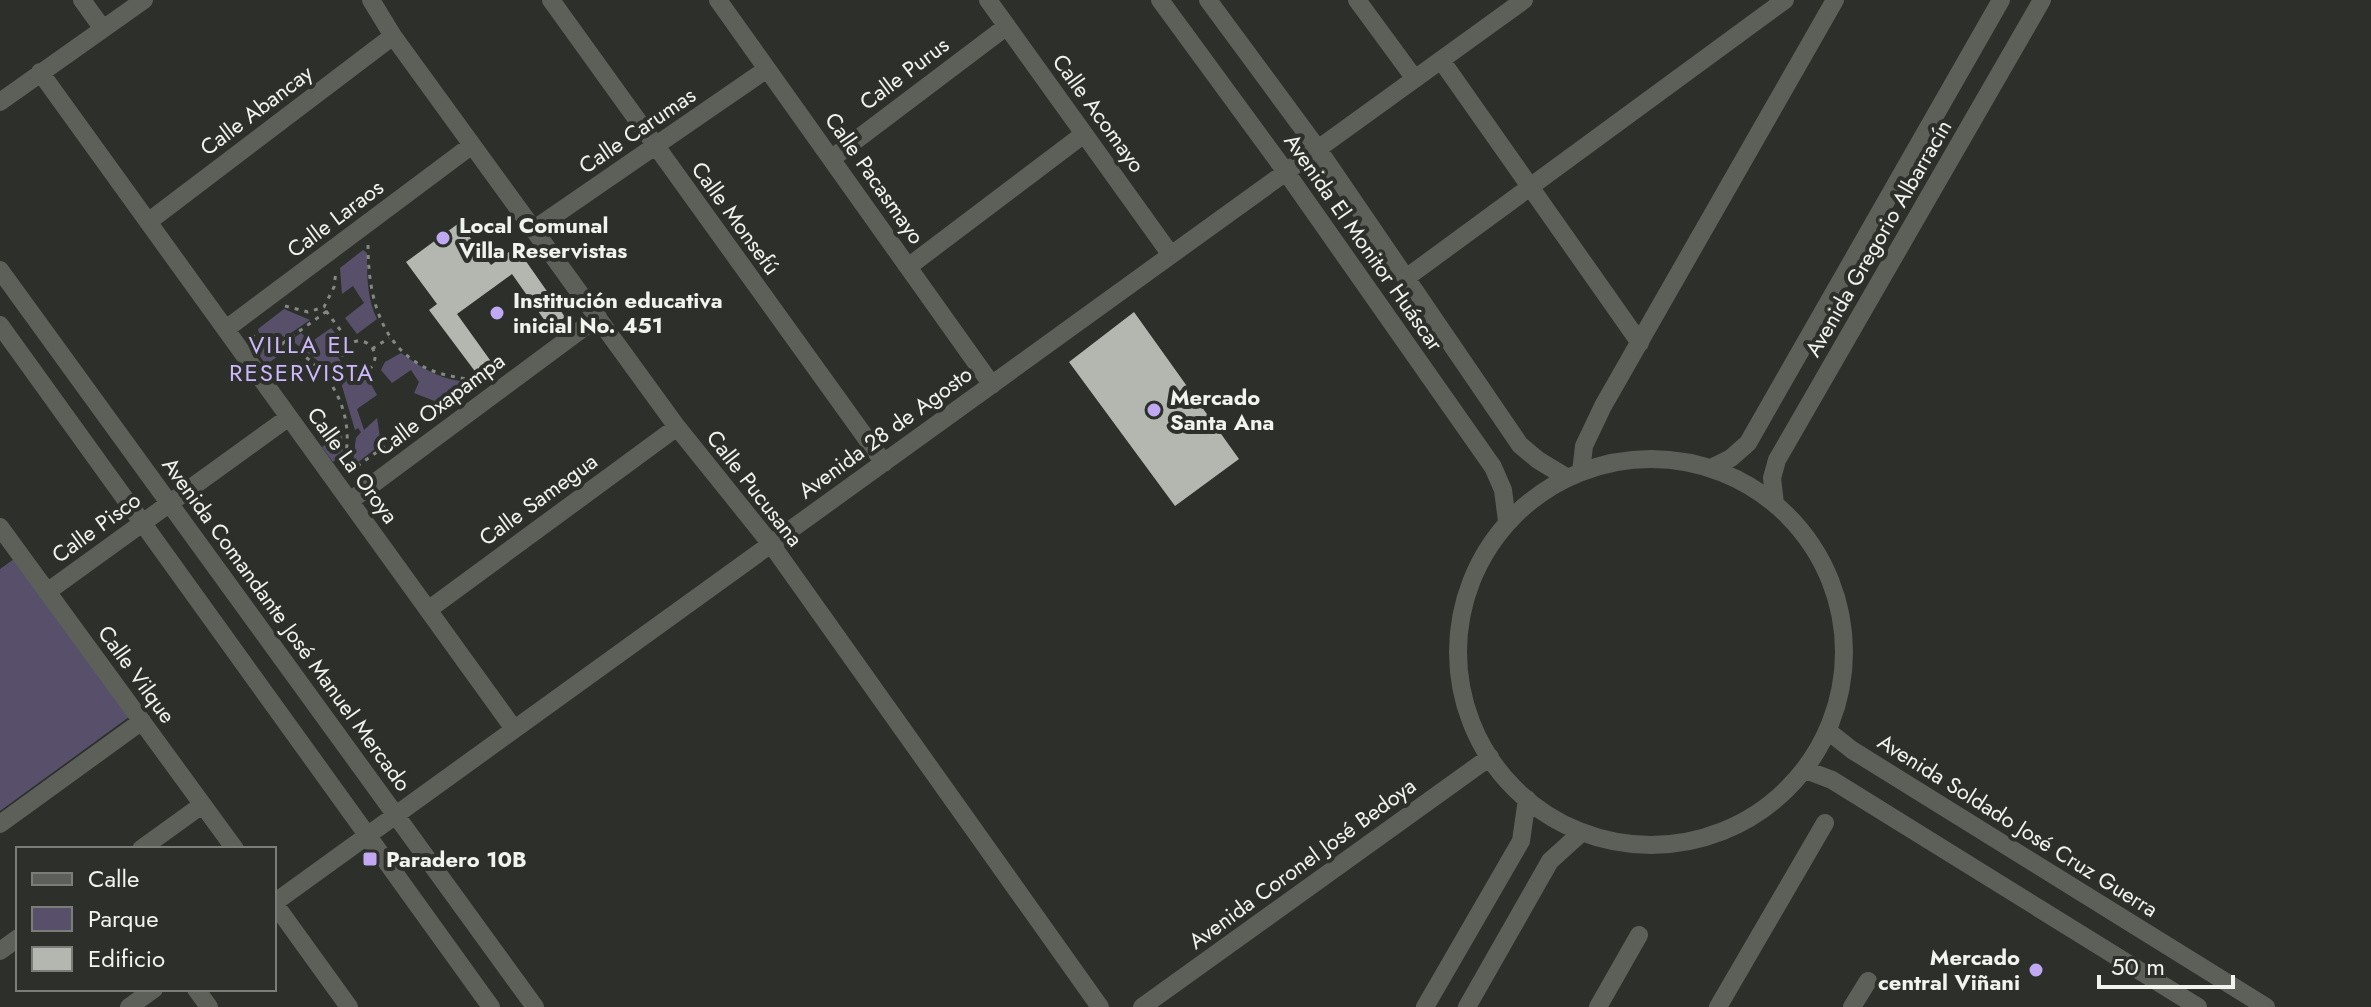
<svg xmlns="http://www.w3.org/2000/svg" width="2371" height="1007" font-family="Jost,sans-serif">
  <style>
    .green { fill: #58506b }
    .building { fill: #b3b7af }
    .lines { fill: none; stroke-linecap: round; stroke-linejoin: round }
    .path { stroke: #858882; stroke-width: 3; stroke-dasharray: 4 6; stroke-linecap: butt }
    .minor { stroke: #5c6059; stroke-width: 18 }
    .poi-dot { fill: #c0a8f3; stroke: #2d302a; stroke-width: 3 }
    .labels { text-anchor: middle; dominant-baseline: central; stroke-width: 8; stroke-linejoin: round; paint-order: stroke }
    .street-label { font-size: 22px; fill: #f0f3ee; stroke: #2d302a }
    .poi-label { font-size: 22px; font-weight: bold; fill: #f0f3ee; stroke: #2d302a; text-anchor: start }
    .neighbourhood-label { font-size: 24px; letter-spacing: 2px; fill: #cdb7fe; stroke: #2d302a }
  </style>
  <rect width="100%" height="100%" fill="#2d302a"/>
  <path class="green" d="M363,250L367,253C367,276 367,299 377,319L357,334L345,318L364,303L353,286L342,294L340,268Z
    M284,309L310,320L285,337L270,333H259L258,329Z
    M331,328L345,345L336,353L341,362L335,366L331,364L326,367L291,340L301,333L311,342Z
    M259,340L286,350L266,365L253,346Z
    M401,353C419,366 437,378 460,381L464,386L437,402L414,393L419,382L411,370L392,383L381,370L385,362Z
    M353,375L356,382L367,377L377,395L357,409L364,430L377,418L381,444L356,464L353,462L356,438L361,432L358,428L355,430L342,386L346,376Z
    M342,432L343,454L333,462L322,447Z
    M14,559L129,717L0,811V569Z"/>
  <path class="building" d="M459,223L491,265L516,247L565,317L550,328L512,274L457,314L495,367L480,378L429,310L437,304L406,262Z
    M1134,312L1239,459L1175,506L1069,362Z"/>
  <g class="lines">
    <path class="path" d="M368,245C368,295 380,350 433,371C446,376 462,378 476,381
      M285,306L308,312L324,307L334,287L336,271
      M326,311L350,343
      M251,336C314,342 360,401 344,463
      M343 357a16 16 0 1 1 32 0a16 16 0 1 1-32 0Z
      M283,343L327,311
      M372,349L389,338
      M330,379L346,367
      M349,472L476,381"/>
    <path class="minor" d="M82,0L103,29
      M371,0L393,36L677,427L771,544L1100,1007
      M551,0L884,463
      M718,0L992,385
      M988,0L1171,255
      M1160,0L1286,172L1493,467L1503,490L1507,521
      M1208,0L1318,149L1520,445L1538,460L1566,477
      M1357,0L1415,79
      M1441,60L1640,343
      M40,72L514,729
      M0,102L144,0
      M831,159L1007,26
      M148,222L393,36
      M533,230L767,69
      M908,267L1084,134
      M0,270L535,1007
      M1406,278L1785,0
      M0,325L491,1007
      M226,329L472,145
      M1458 652a193 193 0 1 1 386 0a193 193 0 1 1-386 0Z
      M1711,468L1731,458L1748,443L2001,0
      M1581,472L1584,446L1603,406L1835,0
      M350,501L598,317
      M1775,504L1772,478L1777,460L2042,0
      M0,527L235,849
      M47,592L289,417
      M428,610L677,427
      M1828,731L1852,750L2266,1007
      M1806,770L1832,780L2198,1007
      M0,824L142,721
      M141,849L202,805
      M274,903L1524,0
      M274,903L349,1007
      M0,951L18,938
      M196,989L209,1007
      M129,1007L154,989
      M1142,1007L1490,757
      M1425,1007L1521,841L1527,799
      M1467,1007L1550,861L1582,832
      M1598,1007L1639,935
      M1718,1007L1825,823
      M1852,1007L1868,981"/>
  </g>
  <g class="poi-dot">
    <circle cx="443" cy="238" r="8"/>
    <circle cx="497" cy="313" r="8"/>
    <circle cx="1154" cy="410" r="8"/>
    <rect x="362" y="851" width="16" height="16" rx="4"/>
    <circle cx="2036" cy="970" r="8"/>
  </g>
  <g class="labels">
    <g class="street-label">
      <text transform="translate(904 73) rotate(-37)">Calle Purus</text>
      <text transform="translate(256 110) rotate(-37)">Calle Abancay</text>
      <text transform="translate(1099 113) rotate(54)">Calle Acomayo</text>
      <text transform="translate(637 130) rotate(-34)">Calle Carumas</text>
      <text transform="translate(875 178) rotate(55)">Calle Pacasmayo</text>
      <text transform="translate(335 218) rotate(-37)">Calle Laraos</text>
      <text transform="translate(736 218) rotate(54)">Calle Monsefú</text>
      <text transform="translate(1878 238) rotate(-60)">Avenida Gregorio Albarracín</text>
      <text transform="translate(1364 242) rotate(55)">Avenida El Monitor Huáscar</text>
      <text transform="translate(440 404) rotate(-37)">Calle Oxapampa</text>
      <text transform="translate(885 432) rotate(-36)">Avenida 28 de Agosto</text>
      <text transform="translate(353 465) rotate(54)">Calle La Oroya</text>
      <text transform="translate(755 488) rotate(52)">Calle Pucusana</text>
      <text transform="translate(538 499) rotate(-36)">Calle Samegua</text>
      <text transform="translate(96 527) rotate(-36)">Calle Pisco</text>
      <text transform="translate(287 624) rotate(54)">Avenida Comandante José Manuel Mercado</text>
      <text transform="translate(137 674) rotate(54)">Calle Vilque</text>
      <text transform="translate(2018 825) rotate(32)">Avenida Soldado José Cruz Guerra</text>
      <text transform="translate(1302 863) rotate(-36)">Avenida Coronel José Bedoya</text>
    </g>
    <g class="poi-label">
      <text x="459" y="225">Local Comunal<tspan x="459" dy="25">Villa Reservistas</tspan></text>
      <text x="513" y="300">Institución educativa<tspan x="513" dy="25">inicial No. 451</tspan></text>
      <text x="1170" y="397">Mercado<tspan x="1170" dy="25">Santa Ana</tspan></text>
      <text x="386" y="859">Paradero 10B</text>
      <text x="2020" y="957" text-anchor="end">Mercado<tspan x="2020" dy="25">central Viñani</tspan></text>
    </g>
    <g class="neighbourhood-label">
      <text x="302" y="344">VILLA EL<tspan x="302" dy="28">RESERVISTA</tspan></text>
    </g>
  </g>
  <rect x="16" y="847" width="260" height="144" fill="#2d302a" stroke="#7b7e78" stroke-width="2"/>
  <rect x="32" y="873" width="40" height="12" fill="#5c6059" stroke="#7b7e78" stroke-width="2"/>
  <text x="88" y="887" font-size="24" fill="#f0f3ee">Calle</text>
  <rect x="32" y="907" width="40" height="24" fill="#58506b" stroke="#7b7e78" stroke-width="2"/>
  <text x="88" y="927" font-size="24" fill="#f0f3ee">Parque</text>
  <rect x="32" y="947" width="40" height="24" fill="#b3b7af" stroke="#7b7e78" stroke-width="2"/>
  <text x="88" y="967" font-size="24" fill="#f0f3ee">Edificio</text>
  <path d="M2099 975v12h134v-12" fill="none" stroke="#f0f3ee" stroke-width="4"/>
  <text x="2111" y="975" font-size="24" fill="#f0f3ee" stroke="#2d302a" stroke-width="6" paint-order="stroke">50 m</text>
</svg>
